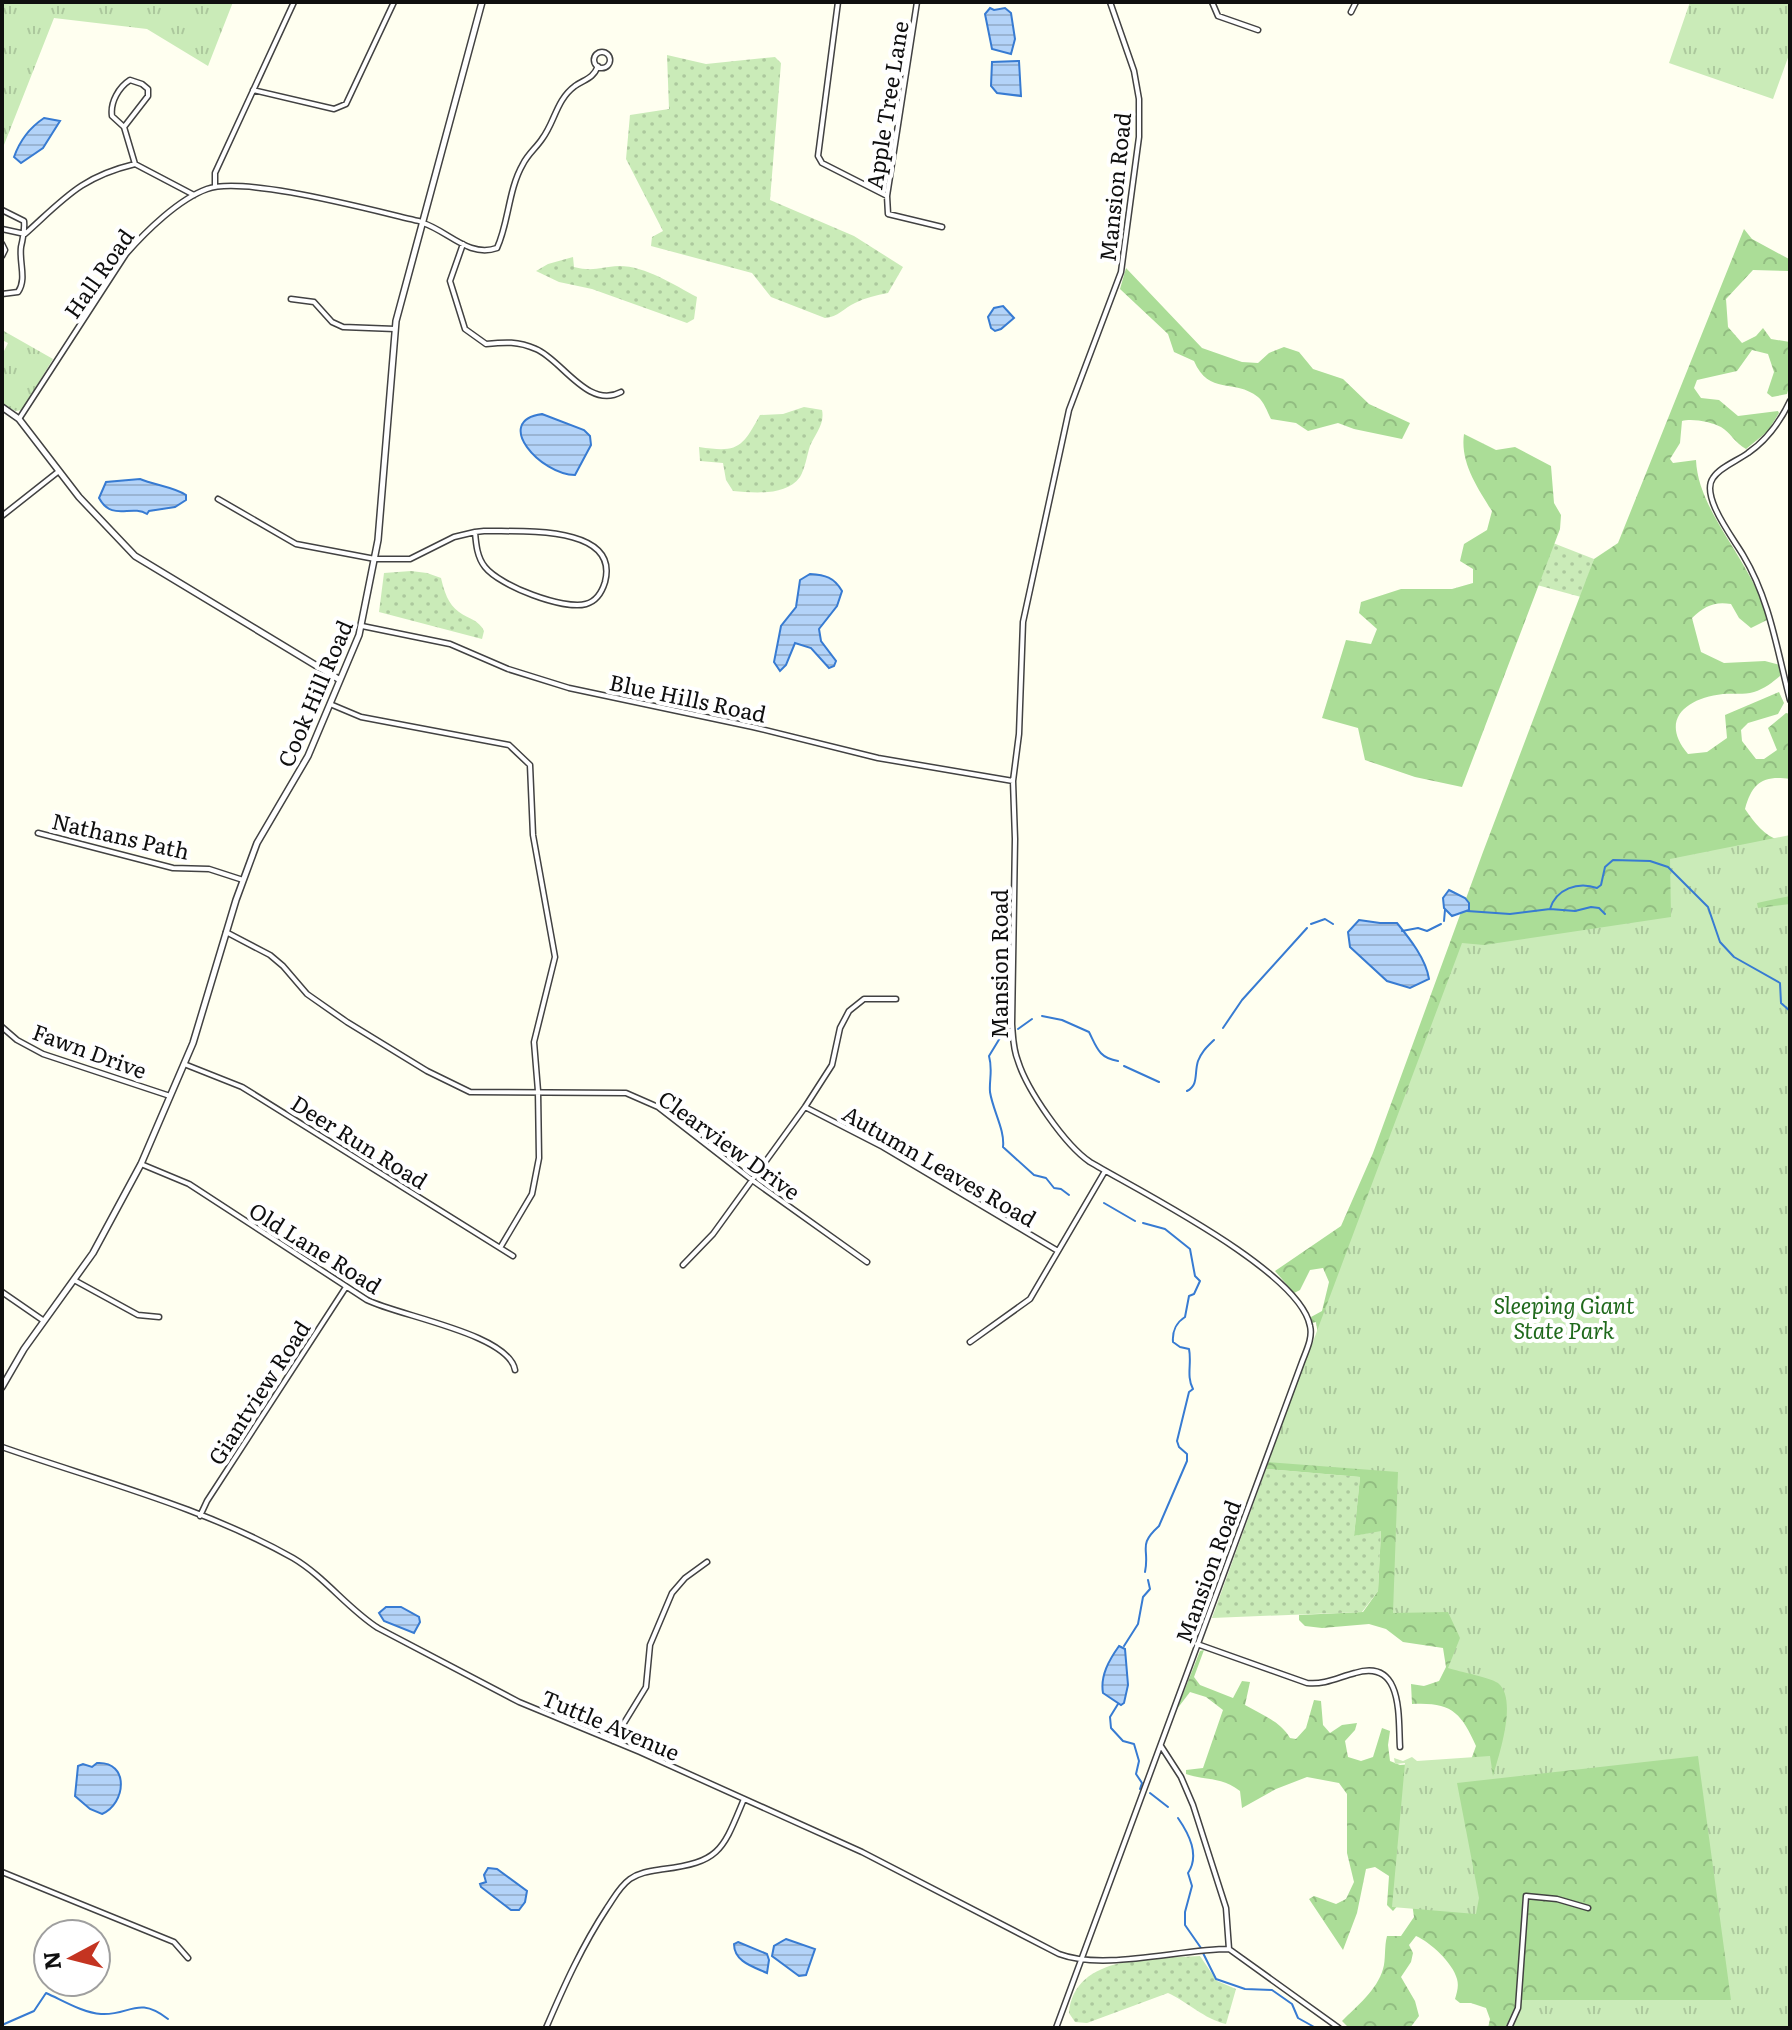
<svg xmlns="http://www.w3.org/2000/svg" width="1792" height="2030" font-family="Literata,serif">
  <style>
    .grass { fill: url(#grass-dots) }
    .forest { fill: url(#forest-crowns) }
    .park { fill: url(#park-tufts) }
    .water { fill: url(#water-rules); stroke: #377bd2; stroke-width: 2 }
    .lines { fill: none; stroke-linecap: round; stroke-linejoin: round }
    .stream { stroke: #377bd2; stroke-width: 2 }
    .minor-casing { stroke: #424242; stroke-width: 7 }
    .tertiary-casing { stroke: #424242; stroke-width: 8 }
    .minor { stroke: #fff; stroke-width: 4 }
    .tertiary { stroke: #fff; stroke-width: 5 }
    .labels { text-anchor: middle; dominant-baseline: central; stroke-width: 8; stroke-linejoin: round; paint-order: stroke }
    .street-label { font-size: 22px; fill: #0f0f0f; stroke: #fff }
    .park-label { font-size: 22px; font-style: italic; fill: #1f691c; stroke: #fff }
  </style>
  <defs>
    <pattern id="grass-dots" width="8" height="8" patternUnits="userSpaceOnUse" patternTransform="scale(2)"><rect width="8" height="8" fill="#caebb8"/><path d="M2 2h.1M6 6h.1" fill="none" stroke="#acc89d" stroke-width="1.8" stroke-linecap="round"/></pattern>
    <pattern id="forest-crowns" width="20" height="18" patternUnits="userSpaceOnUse" patternTransform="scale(2)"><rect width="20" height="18" fill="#abdd97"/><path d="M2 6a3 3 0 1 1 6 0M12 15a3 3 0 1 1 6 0" fill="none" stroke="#92bc81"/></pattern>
    <pattern id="park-tufts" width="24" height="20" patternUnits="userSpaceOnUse" patternTransform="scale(2)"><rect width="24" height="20" fill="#caebb8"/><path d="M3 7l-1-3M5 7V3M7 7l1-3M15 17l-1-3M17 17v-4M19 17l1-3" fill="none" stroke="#acc89d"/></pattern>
    <pattern id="water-rules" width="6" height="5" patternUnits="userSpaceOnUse" patternTransform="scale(2)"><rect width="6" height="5" fill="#b3d3f8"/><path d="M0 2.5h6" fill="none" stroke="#99b4d3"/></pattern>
  </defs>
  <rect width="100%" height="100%" fill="#fffff0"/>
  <path class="grass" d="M667,55L706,64L775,57L781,63L770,200L854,236L903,267L888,293C876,295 865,298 855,303C844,308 838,317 825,318L771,297L752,273L651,246L652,237L663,231L626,159L630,115L669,109Z
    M573,257L574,267C593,272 601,267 619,266C646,266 674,285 697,297L694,319L687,323L592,289L559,282L536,271L548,264Z
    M804,407L822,410C825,424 815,434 810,446C807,455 805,469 800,477C786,496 755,493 733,491L726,480L723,463L700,461L699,447C738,453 742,448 760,415L783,414Z
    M1553,543L1594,559L1581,597L1537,585Z
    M411,571L427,573L441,578C444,591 448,604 459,612C469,619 479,620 484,631L482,639L379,612L384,573Z
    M1266,1469L1360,1477L1354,1536L1381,1530L1378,1591L1362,1612L1212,1618Z
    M1200,1956L1217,1981L1236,1989L1226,2024C1204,2019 1188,2002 1168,1993L1087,2023L1075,2022L1069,2013C1074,1953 1156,1959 1200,1956Z"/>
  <path class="forest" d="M1744,229L1752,239L1789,259V271L1753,270L1726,299L1728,327L1742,343L1756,336L1763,328L1771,339L1790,342L1789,387L1787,394L1772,397L1767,393L1774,372L1768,354L1752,350L1737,371L1697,380L1694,388L1701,398L1719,400L1738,416L1778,411L1779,413L1768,431L1746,449C1735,443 1730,432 1721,427C1712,422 1692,418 1682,421L1680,443L1670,459L1673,463L1696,460C1698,514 1756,565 1767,620L1751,628L1739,618L1731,604C1715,601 1704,606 1692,618L1701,652L1724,663L1765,661L1780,665V676C1773,682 1764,689 1754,692C1743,695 1734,693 1723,694C1686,698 1659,720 1688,754L1707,752L1727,738L1725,715L1779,692L1784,703L1778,714L1748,723L1741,730L1742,741L1756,759H1764L1777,750L1768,728L1786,713L1790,714V779C1763,775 1752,783 1745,809C1756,825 1769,842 1790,842V2028H1488L1490,2019L1486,2008L1471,2003H1460L1455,1999C1457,1992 1459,1986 1457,1979C1453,1963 1430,1942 1416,1936L1409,1945L1413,1953L1411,1962L1401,1977L1415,2001L1419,2016L1410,2028H1349L1342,2021C1357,2006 1377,1990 1383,1969C1386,1960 1384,1947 1387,1936H1401L1414,1917L1412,1903H1400L1393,1911L1387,1905L1389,1876L1375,1867L1366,1869L1357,1913L1343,1950L1309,1899L1314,1896L1336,1904L1346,1899L1354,1882L1347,1853V1794L1339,1783L1307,1777L1276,1789L1242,1808L1240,1791C1220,1776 1206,1781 1186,1774V1770L1203,1768L1223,1710L1206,1697L1190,1692L1177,1709L1200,1651L1204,1650L1194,1677L1200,1685L1233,1698L1242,1681L1250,1682L1245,1705C1262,1715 1280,1721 1290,1738L1296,1739L1306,1728L1314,1700L1321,1701L1323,1725L1330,1733L1342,1725L1357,1723L1355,1730L1345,1741L1348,1757L1361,1761L1373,1757L1382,1728L1390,1731L1388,1745L1390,1761L1400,1765L1471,1760L1476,1746C1461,1712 1451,1702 1412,1704L1411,1684L1424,1686L1439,1681L1446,1667L1443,1648L1403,1642L1386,1629L1369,1624L1322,1628L1305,1626L1299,1620V1615L1363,1612L1378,1591L1381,1531L1354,1536L1360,1477L1266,1469L1311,1344H1315L1318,1335L1316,1322L1312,1323L1311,1317L1322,1311L1329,1282L1323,1268L1310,1270L1300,1290L1294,1293L1275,1271L1341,1226L1373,1153L1483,852L1594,559L1618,543Z
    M1126,268L1202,348L1242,362L1258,363L1269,353L1284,347L1299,352L1313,369L1343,379L1369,404L1410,423L1402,439L1354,429L1338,423L1308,431L1296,423L1271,419C1267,411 1264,402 1258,397C1234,378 1209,396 1194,361L1174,352L1168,334L1120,289Z
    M1464,434L1496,450L1515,447L1551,466L1554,503L1561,515L1560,529L1462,787L1415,777L1365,760L1358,728L1322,718L1346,640L1371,644L1377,629L1359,613L1361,602L1401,589H1452L1473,583V569L1460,561L1464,544L1487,530L1492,511C1477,487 1460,462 1464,434Z"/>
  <path class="park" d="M2,2H233L208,66L147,29L54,18L2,150Z
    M1690,2H1790V52L1773,99L1669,63Z
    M2,330L53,359L22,410L16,411L2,405V355L8,343L2,340Z
    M1790,835V896L1757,903L1758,908L1790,904V2028H1505L1518,2000H1731L1698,1756L1457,1783L1479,1898L1476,1914L1392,1907L1405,1763L1395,1764L1394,1758L1403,1761L1412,1757L1417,1761L1490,1756L1493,1776C1499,1755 1518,1699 1498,1683C1489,1677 1460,1672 1448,1668L1460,1638L1448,1612L1393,1613L1398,1472L1268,1462L1462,943L1484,945L1671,917L1670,859Z"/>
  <path class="water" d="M990,8L994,10L1005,8L1011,13L1015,39L1011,54L992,49L985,14Z
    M1019,61L1021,96L997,93L991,86L992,62Z
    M44,118L60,121L43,148L21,163L14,157C20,140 29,128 44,118Z
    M1003,306L1014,318L1001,329L995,331L991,328L988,317L994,308Z
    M542,414L584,430L590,436L591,445L575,475C541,475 492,421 542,414Z
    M140,479C154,485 174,487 186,495V500L175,507L149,511L147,514C131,504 112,522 99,498L106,482Z
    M810,574C825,575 834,577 842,591L837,606L819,629L821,641L836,661L834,666L829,668L811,648L795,643L786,665L780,671L774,662L781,626L796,607L800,580Z
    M1449,890L1465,898L1469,903V910L1452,916L1444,908L1443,898Z
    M1359,920L1380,923H1397C1410,939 1426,959 1429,979L1410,988L1387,981L1350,947L1348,932Z
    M386,1607H401L419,1617L420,1622L414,1633L384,1621L379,1613Z
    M1119,1646L1125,1649L1128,1685L1124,1703L1121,1705L1103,1693C1100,1676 1109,1660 1119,1646Z
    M97,1763C130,1761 126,1804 102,1814L90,1809L75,1796L78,1766L83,1764L92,1767Z
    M488,1868L497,1869L527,1891L525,1902L519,1910H511L481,1887L480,1884L486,1882L484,1875Z
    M786,1939L815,1949L806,1975L799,1976L772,1956L774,1946Z
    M738,1942L767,1954L769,1960L767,1973C754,1967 734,1962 734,1944Z"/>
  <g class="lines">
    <path class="stream" d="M1550,909C1556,889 1578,881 1597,888L1601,885L1605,867L1613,860L1650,861L1668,867L1708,907L1720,942L1734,957L1780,983L1781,1003L1790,1011
      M1467,911L1510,914L1550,909L1575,911L1591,907L1599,908L1605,914
      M1444,921L1445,910
      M1311,924L1325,919L1333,924
      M1402,931L1418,928L1427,931L1441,924
      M1042,1016L1062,1020L1089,1032C1097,1048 1099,1058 1118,1061
      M1223,1028L1242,1000L1307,928
      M1009,1029L1003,1033L989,1056C993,1070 989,1080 990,1092C993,1111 1005,1130 1003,1147L1034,1175L1046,1178L1054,1188L1061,1189L1069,1195
      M1018,1029L1032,1019
      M1124,1066L1159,1082
      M1187,1091C1199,1085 1194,1073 1198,1061C1202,1051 1207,1047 1214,1040
      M1104,1203L1135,1221
      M1143,1223L1165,1229L1190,1249L1195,1276L1200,1281L1194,1294L1189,1296L1185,1317C1177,1322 1172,1331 1173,1342L1180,1347L1189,1349C1192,1363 1186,1376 1193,1389L1189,1392L1177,1441L1179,1447L1187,1454V1461L1159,1526C1137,1546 1150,1548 1145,1572
      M1124,1646L1138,1624L1143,1597L1150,1589L1148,1580
      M1118,1704L1110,1717L1111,1728L1123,1741L1134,1744L1139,1761L1136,1774L1142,1783L1140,1789
      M1150,1793L1168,1807
      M1178,1818C1189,1834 1200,1855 1188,1873L1192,1886L1185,1912V1925L1201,1948
      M1203,1953L1216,1979L1245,1989L1272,1990L1292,2004L1298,2018L1316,2028
      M2,2025L34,2011L46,1993C62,2000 83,2013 101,2014C130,2016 137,1995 168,2019"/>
    <g class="minor-casing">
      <path id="minor" d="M838,2L818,156L822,163L887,196
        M917,2L887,196L888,214L942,227
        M1212,2L1218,16L1258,30
        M1351,12L1356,2
        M594 60a8 8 0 1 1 16 0a8 8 0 1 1-16 0Z
        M253,90L334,109L346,104L394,2
        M124,127L148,96V89L142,84L130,80C119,87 110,102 112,116L124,127L135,164
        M215,186V173L294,2
        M2,210L24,221C25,232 23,237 21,247C19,263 27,279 18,292L2,294
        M423,223C448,231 469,258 497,248C509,222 508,190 523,164C528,154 536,148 542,139C555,122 556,100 575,86C585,79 593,79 598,66
        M2,229L25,234C65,198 81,177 135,164L194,195
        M2,244L5,250L2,256
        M463,244L450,281L465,329L486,344C505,342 518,341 536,349C561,359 588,410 621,392
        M291,299L314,302L332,322L343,327L395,329
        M1790,401C1780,422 1767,440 1748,453C1737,461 1720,467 1713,478C1700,496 1733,538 1743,555C1770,600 1777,650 1790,700
        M19,419L126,254C146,231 179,199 207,189C245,175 378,212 423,222
        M218,499L296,544L375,559H410L454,537L475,532
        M2,516L59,471
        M484,531C519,532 620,524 605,582C602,592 597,601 586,604C563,610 500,586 485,567C477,557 476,544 475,532Z
        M362,626L450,644L508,669L569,688L753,727L878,758L1013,781
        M330,704L361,717L509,745L530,765L533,835L555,957L534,1042L538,1091L539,1158L532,1194L500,1248
        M38,833L173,868L209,869L243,880
        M226,932L270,955L283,966L307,994L347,1022L427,1071L470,1092L626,1093L658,1107L752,1180L867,1262
        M2,1027L17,1040L43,1054L170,1096
        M184,1064L242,1087L513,1256
        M805,1107L883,1147L1058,1251
        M141,1164L189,1184L367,1300C399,1316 509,1334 515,1370
        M683,1265L713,1234L805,1107L832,1065L840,1028L849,1011L864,999H896
        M74,1280L138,1315L159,1317
        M2,1292L44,1321
        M970,1342L1030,1299L1105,1171
        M2,1447C99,1481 203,1507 293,1558C325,1577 347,1608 378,1628L519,1702L640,1752L862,1852L1059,1954C1104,1971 1180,1949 1229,1949L1339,2028
        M200,1516L207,1501L346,1287
        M1197,1644L1307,1683C1325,1685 1339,1677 1355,1673C1404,1658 1398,1718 1400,1747
        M613,1741L646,1687L650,1645L672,1593L685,1578L707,1562
        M1161,1746L1181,1777L1193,1805L1226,1908L1229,1949
        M2,1872L174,1942L188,1958
        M546,2028C564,1986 582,1946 607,1908C614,1898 619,1887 630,1879C640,1872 652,1871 664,1869C721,1862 723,1849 744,1799
        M1056,2028L1302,1362C1306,1351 1313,1338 1310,1326C1300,1271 1139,1191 1090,1162C1065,1145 1027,1090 1018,1061C1013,1049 1013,1037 1012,1024L1015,839L1013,781L1019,734L1023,622L1069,410L1121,272L1139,137V99L1134,71L1110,2
        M1509,2028L1518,2008L1526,1896L1557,1899L1588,1908"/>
    </g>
    <g class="tertiary-casing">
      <path id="tertiary" d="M2,407L19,419L79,497L135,556L340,680
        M2,1387L24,1349L93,1253L141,1164L193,1043L236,900L257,843L308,756L359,635L378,540L396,321L482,2"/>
    </g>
    <use href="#minor" class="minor"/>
    <use href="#tertiary" class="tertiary"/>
  </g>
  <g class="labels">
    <g class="street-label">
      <text transform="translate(886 105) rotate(-81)">Apple Tree Lane</text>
      <text transform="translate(1114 187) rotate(-84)">Mansion Road</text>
      <text transform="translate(98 273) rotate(-55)">Hall Road</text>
      <text transform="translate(314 693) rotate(-67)">Cook Hill Road</text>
      <text transform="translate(688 697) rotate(12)">Blue Hills Road</text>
      <text transform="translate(121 835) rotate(13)">Nathans Path</text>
      <text transform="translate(998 964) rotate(-90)">Mansion Road</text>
      <text transform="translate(90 1050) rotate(20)">Fawn Drive</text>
      <text transform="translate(360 1141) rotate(32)">Deer Run Road</text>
      <text transform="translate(730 1144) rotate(36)">Clearview Drive</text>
      <text transform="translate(940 1165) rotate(30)">Autumn Leaves Road</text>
      <text transform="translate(316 1247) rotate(32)">Old Lane Road</text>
      <text transform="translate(258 1392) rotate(-57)">Giantview Road</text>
      <text transform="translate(1207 1571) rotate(-70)">Mansion Road</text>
      <text transform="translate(611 1724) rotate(23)">Tuttle Avenue</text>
    </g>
    <g class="park-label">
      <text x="1564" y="1304">Sleeping Giant<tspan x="1564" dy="25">State Park</tspan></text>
    </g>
  </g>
  <rect width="1792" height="2030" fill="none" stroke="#0f0f0f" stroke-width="8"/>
  <g transform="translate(72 1958) rotate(263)"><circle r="38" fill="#ffffff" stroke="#9f9f9f" stroke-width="2"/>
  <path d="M0-6L14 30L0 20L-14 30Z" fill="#c43421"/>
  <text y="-12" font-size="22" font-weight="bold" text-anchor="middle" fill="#0f0f0f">N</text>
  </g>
</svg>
